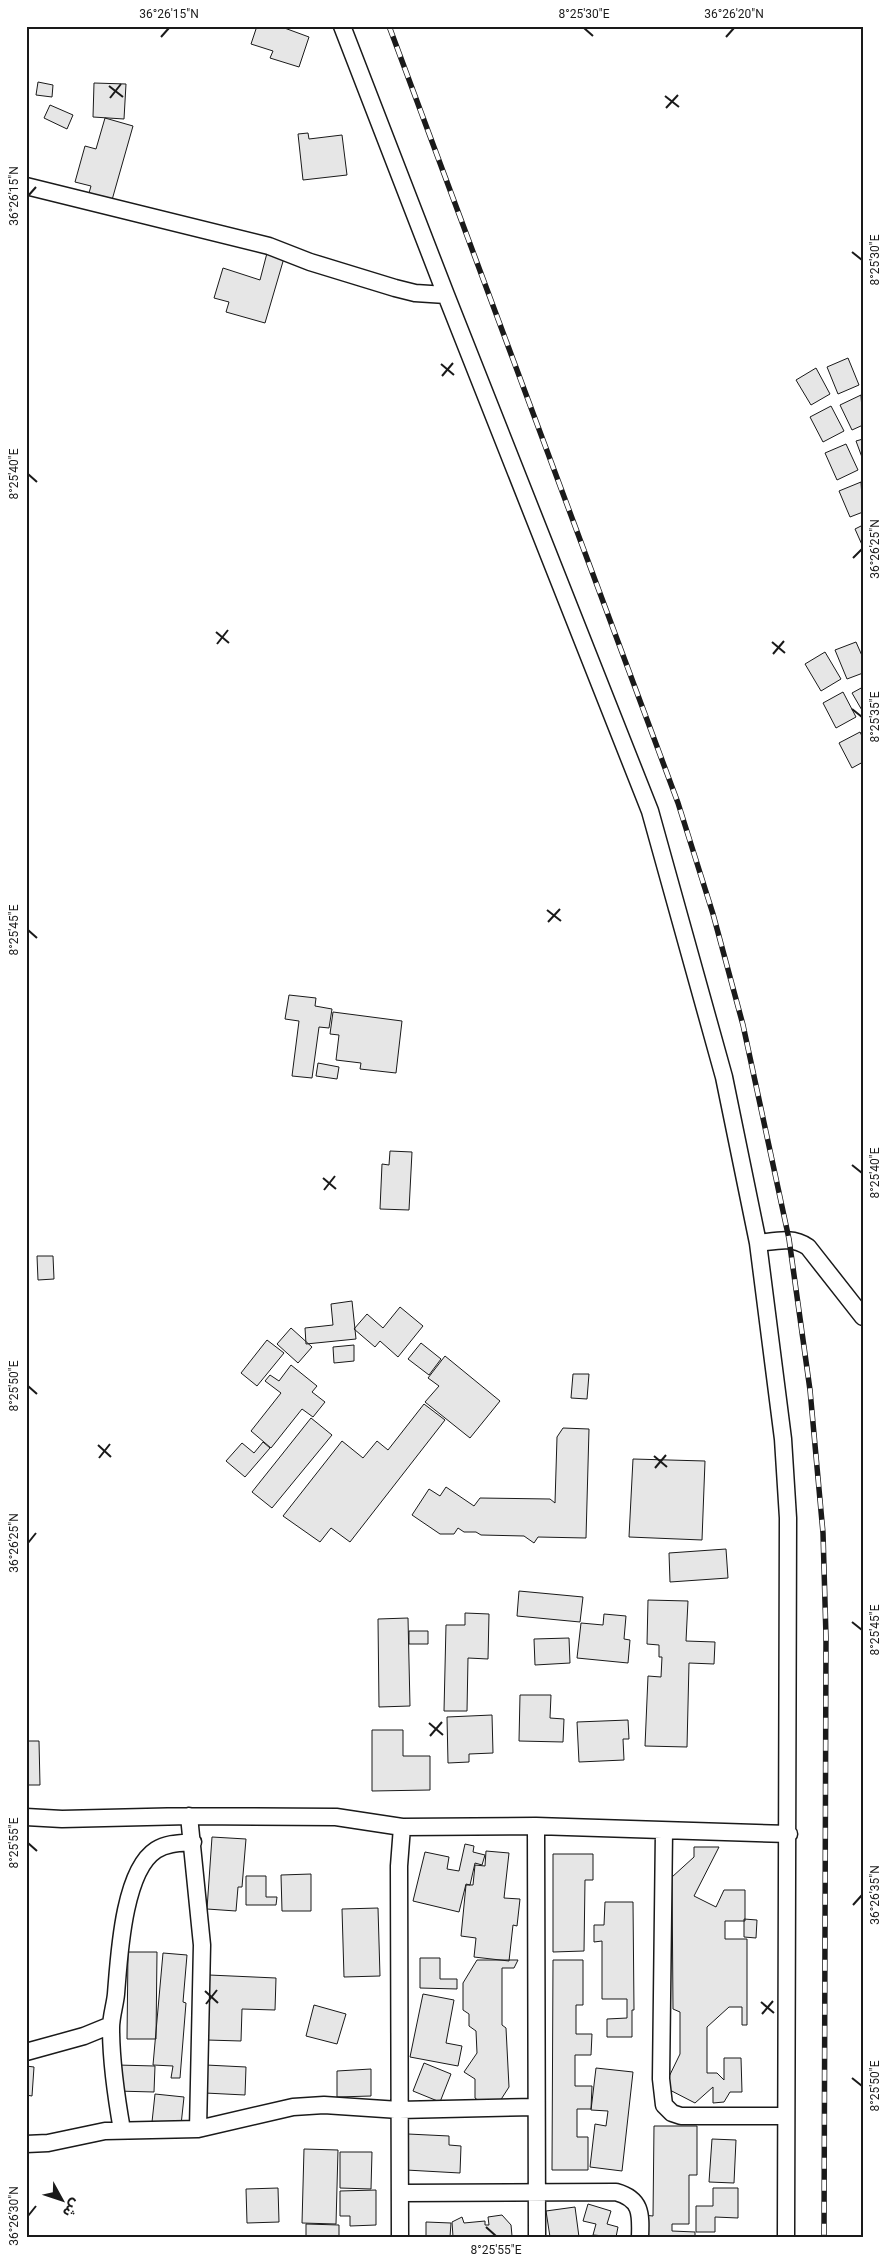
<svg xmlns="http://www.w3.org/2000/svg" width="889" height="2263" font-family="Roboto,'Noto Sans Arabic',sans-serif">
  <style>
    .building { fill: #e6e6e6; stroke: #1a1a1a }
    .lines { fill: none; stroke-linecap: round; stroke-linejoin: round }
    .minor-casing { stroke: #1a1a1a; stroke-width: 19 }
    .minor { stroke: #fff; stroke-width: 16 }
    .rail-casing { stroke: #1a1a1a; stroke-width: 5.5 }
    .rail { stroke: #fff; stroke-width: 4; stroke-dasharray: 11; stroke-linecap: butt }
    .ticks { fill: none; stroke: #1a1a1a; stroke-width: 2 }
    .neatline { fill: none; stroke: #1a1a1a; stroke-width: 2 }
    .ticks-label { font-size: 12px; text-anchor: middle; fill: #1a1a1a }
  </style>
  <rect width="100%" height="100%" fill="#fff"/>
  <path class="building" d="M257,26H279L309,37L299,67L270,58L273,51L251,44Z
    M38,82L53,85L52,97L36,95Z
    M94,83L126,84L124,119L93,117Z
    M50,105L73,115L67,129L44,118Z
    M105,118L133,126L112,200L89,193L91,186L75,182L85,146L96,149Z
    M308,133L309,139L342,135L347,175L303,180L298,134Z
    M267,253L284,258L265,323L226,312L229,302L214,298L223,268L260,280Z
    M848,358L859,385L838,394L827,367Z
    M816,368L830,394L811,405L796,380Z
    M861,395L863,425L852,430L840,405Z
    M831,406L844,431L823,442L810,417Z
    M863,439V460L856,441Z
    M846,444L858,470L837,480L825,453Z
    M861,482L863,512L850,517L839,491Z
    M863,525V547L855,529Z
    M856,642L863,658V673L847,679L835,650Z
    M825,652L841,679L821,691L805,664Z
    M863,687V712L852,693Z
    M843,692L856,717L836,728L823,703Z
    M860,732L863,738V762L852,768L839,743Z
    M289,995L316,998L315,1006L332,1009L329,1028L319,1027L312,1078L292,1076L299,1021L285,1019Z
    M333,1012L402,1021L396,1073L360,1069L361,1063L336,1060L339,1035L330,1034Z
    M318,1063L339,1067L337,1079L316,1076Z
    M390,1151L412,1152L409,1210L380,1209L382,1164L389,1165Z
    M37,1256H53L54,1279L38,1280Z
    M352,1301L356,1339L306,1344L305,1328L333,1325L331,1304Z
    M400,1307L423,1326L398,1357L380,1341L375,1347L354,1329L367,1314L383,1328Z
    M291,1328L312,1347L298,1363L277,1344Z
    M267,1340L284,1353L257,1386L241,1373Z
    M421,1343L441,1359L429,1375L408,1359Z
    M354,1345V1361L334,1363L333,1347Z
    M445,1356L500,1401L470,1438L425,1402L439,1386L428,1378Z
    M291,1365L317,1386L312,1392L325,1402L313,1417L302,1409L271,1448L251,1431L281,1393L265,1381L270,1375L279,1381Z
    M573,1374H589L587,1399L571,1398Z
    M424,1404L445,1420L350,1542L331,1528L320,1542L283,1516L342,1441L363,1458L377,1441L388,1450Z
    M311,1418L332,1435L272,1508L252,1492Z
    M563,1428L589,1429L586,1538L538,1537L534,1543L524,1536L481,1535L476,1532H464L458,1528L454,1534H440L412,1515L429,1489L440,1496L446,1487L474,1506L480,1498L550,1499L555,1503L557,1437Z
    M263,1442L270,1448L245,1477L226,1461L242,1443L254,1453Z
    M633,1459L705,1461L702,1540L629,1537Z
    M726,1549L728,1578L670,1582L669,1553Z
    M519,1591L583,1597L580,1622L517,1616Z
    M648,1600L688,1601L686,1641L715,1642L714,1664L689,1663L687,1747L645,1746L648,1676L661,1677L662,1657H659V1645L647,1644Z
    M465,1613L489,1614L488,1659L468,1658L467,1711H444L446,1625H465Z
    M604,1614L626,1616L624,1639L630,1640L628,1663L577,1658L581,1623L603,1625Z
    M408,1618L410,1706L379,1707L378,1619Z
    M409,1631H428V1644H409Z
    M569,1638L570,1663L535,1665L534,1639Z
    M520,1695H551L550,1718L564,1719L563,1742L519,1741Z
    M492,1715L493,1753L469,1754V1762L448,1763L447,1717Z
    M628,1720L629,1739H623L624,1760L579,1762L577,1722Z
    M372,1730H403V1756H430V1790L372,1791Z
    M26,1741H39L40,1785H26Z
    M212,1837L246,1839L242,1887H238L236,1911L207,1909Z
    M465,1844L474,1846L473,1852L485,1855L482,1865L475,1863L470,1885L466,1884L459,1912L413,1901L425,1852L449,1857L447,1869L459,1871Z
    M694,1847H719L694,1896L716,1907L724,1890H745V1921H725V1939H747V2025H742V2007H729L707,2027V2073H717L724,2080V2058H741L742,2092H730L724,2102L713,2103V2087L695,2103L664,2087L680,2054V2012L673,2009L672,1877L694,1857Z
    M486,1851L509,1853L504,1898L520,1899L517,1926L513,1925L509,1961L474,1957L476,1938L461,1936L466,1885H473L475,1865L485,1866Z
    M553,1854H593V1880H585L584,1951L553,1952Z
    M311,1874V1911H282L281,1875Z
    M246,1876H266V1897H277L276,1905H246Z
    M605,1902H633L634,2010H632V2037H607V2019L627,2018V1999H602V1941L594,1942V1925H604Z
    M378,1908L380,1976L344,1977L342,1909Z
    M744,1919L757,1920L756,1938L744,1937Z
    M128,1952H157L156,2039H127Z
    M163,1953L187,1955L183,2002L186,2003L180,2078H171L173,2066L153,2065Z
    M420,1958H440V1979H457V1989L420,1988Z
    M477,1960H518L514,1968H502V2025L506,2028L509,2087L500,2101H479L475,2098V2079L464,2072L477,2053L476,2031L469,2026V2014L463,2010V1983Z
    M553,1960H583V2005H576V2034H592L591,2055H575V2086H592L591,2109H577V2137H588V2170H552Z
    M209,1975L276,1978L275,2010L242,2009L241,2041L207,2040Z
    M423,1994L454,2000L446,2043L462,2046L458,2066L410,2057Z
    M314,2005L346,2014L337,2044L306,2036Z
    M424,2063L451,2074L440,2102L413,2091Z
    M117,2065L155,2066L154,2092L116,2091Z
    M206,2065L246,2067L245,2095L205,2093Z
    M26,2066L34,2067L32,2096L26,2095Z
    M596,2068L633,2072L622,2171L590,2167L595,2124L606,2126L608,2111L591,2110Z
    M371,2069V2096L337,2097V2071Z
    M155,2094L184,2097L181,2125L152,2122Z
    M654,2126H697V2175H689V2224H672V2231L695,2232V2237H642L643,2215L653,2216Z
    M408,2134L449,2136V2145L461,2146L460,2173L406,2170Z
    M712,2139L736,2140L734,2183L709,2182Z
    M304,2149L338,2150L336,2224L302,2223Z
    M340,2152H372L371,2189L340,2188Z
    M278,2188L279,2222L247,2223L246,2189Z
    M713,2188H738V2218L715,2217V2232H696V2206H713Z
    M376,2190V2225L350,2226V2216H340V2191Z
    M588,2204L611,2211L607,2224L618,2227L616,2237L593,2235L596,2224L583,2221Z
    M575,2207L579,2237H550L546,2211Z
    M502,2215L511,2225L512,2236L453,2237L452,2222L462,2217L464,2223L485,2221V2225H489L488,2217Z
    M426,2222L451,2223L450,2237H426Z
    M306,2224L339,2225V2237H306Z"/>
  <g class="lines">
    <g class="minor-casing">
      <path id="minor" d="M342,26L446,295L650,811L724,1077L758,1243L783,1439L788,1518L786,2237
        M26,186L269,246L310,262L395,288L415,293L446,295
        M758,1243C776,1241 792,1236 808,1247L863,1317
        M189,1816L202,1945L198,2129
        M26,1817L62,1819L189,1816L336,1817L402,1827L536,1826L789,1834
        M536,1826L537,2237
        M664,1831L661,2079L664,2105L672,2113L681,2116H785
        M26,2052L84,2036L111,2025
        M122,2130C116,2096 111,2062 111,2028C111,2016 115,2005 116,1994C119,1958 123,1871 156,1850C167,1843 181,1843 193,1842
        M26,2144L48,2143L105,2131L198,2129L293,2107L324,2105L399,2110L536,2107
        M400,2193L616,2192C641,2199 641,2213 640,2237
        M400,2237L399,1866L402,1827"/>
    </g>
    <use href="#minor" class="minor"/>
    <g class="rail-casing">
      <path id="rail" d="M389,26L678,803L713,914L743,1025L789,1239L810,1390L823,1533L826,1637L824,2237"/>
    </g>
    <use href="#rail" class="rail"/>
  </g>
  <path class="ticks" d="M584,28L593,36M161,37L169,28M726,37L734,28M109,86L123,97M665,96L679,107M110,98L121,84M666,108L678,95M28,196L36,187M852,252L862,260M441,364L454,375M442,376L453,363M28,474L37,482M853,558L862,549M216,632L229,643M772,642L785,653M217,644L228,630M773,654L784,641M852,709L862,717M547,910L561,921M548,922L560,909M28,930L37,938M852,1165L862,1173M323,1178L336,1189M324,1190L335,1176M28,1386L37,1394M98,1445L111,1457M654,1456L667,1467M99,1458L110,1444M655,1468L666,1455M28,1543L36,1533M852,1622L862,1630M429,1723L443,1735M430,1736L442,1722M28,1843L37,1851M853,1905L862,1895M205,1991L218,2003M761,2002L774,2013M206,2004L217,1990M762,2014L773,2001M852,2078L862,2086M28,2216L36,2206M486,2227L496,2236"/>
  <rect width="889" height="2263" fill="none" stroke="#ffffff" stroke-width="55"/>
  <g transform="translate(62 2200) rotate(130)" stroke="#ffffff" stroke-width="4" paint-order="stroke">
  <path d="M0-4L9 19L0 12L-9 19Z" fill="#1a1a1a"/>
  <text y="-8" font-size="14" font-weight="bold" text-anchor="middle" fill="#1a1a1a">ش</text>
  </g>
  <rect x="28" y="28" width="834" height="2208" class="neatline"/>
  <g class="ticks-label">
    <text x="169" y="18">36°26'15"N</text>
    <text x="584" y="18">8°25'30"E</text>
    <text x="734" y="18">36°26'20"N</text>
    <text transform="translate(14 196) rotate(-90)" y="4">36°26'15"N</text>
    <text transform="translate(875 260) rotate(-90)" y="4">8°25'30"E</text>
    <text transform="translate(14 474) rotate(-90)" y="4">8°25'40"E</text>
    <text transform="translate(875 549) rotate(-90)" y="4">36°26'25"N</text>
    <text transform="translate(875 717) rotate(-90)" y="4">8°25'35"E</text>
    <text transform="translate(14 930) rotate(-90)" y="4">8°25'45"E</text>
    <text transform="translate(875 1173) rotate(-90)" y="4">8°25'40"E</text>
    <text transform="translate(14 1386) rotate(-90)" y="4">8°25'50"E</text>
    <text transform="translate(14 1543) rotate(-90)" y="4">36°26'25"N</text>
    <text transform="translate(875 1630) rotate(-90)" y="4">8°25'45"E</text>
    <text transform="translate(14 1843) rotate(-90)" y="4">8°25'55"E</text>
    <text transform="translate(875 1895) rotate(-90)" y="4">36°26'35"N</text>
    <text transform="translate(875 2086) rotate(-90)" y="4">8°25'50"E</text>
    <text transform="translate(14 2216) rotate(-90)" y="4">36°26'30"N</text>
    <text x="496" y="2254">8°25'55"E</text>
  </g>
</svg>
